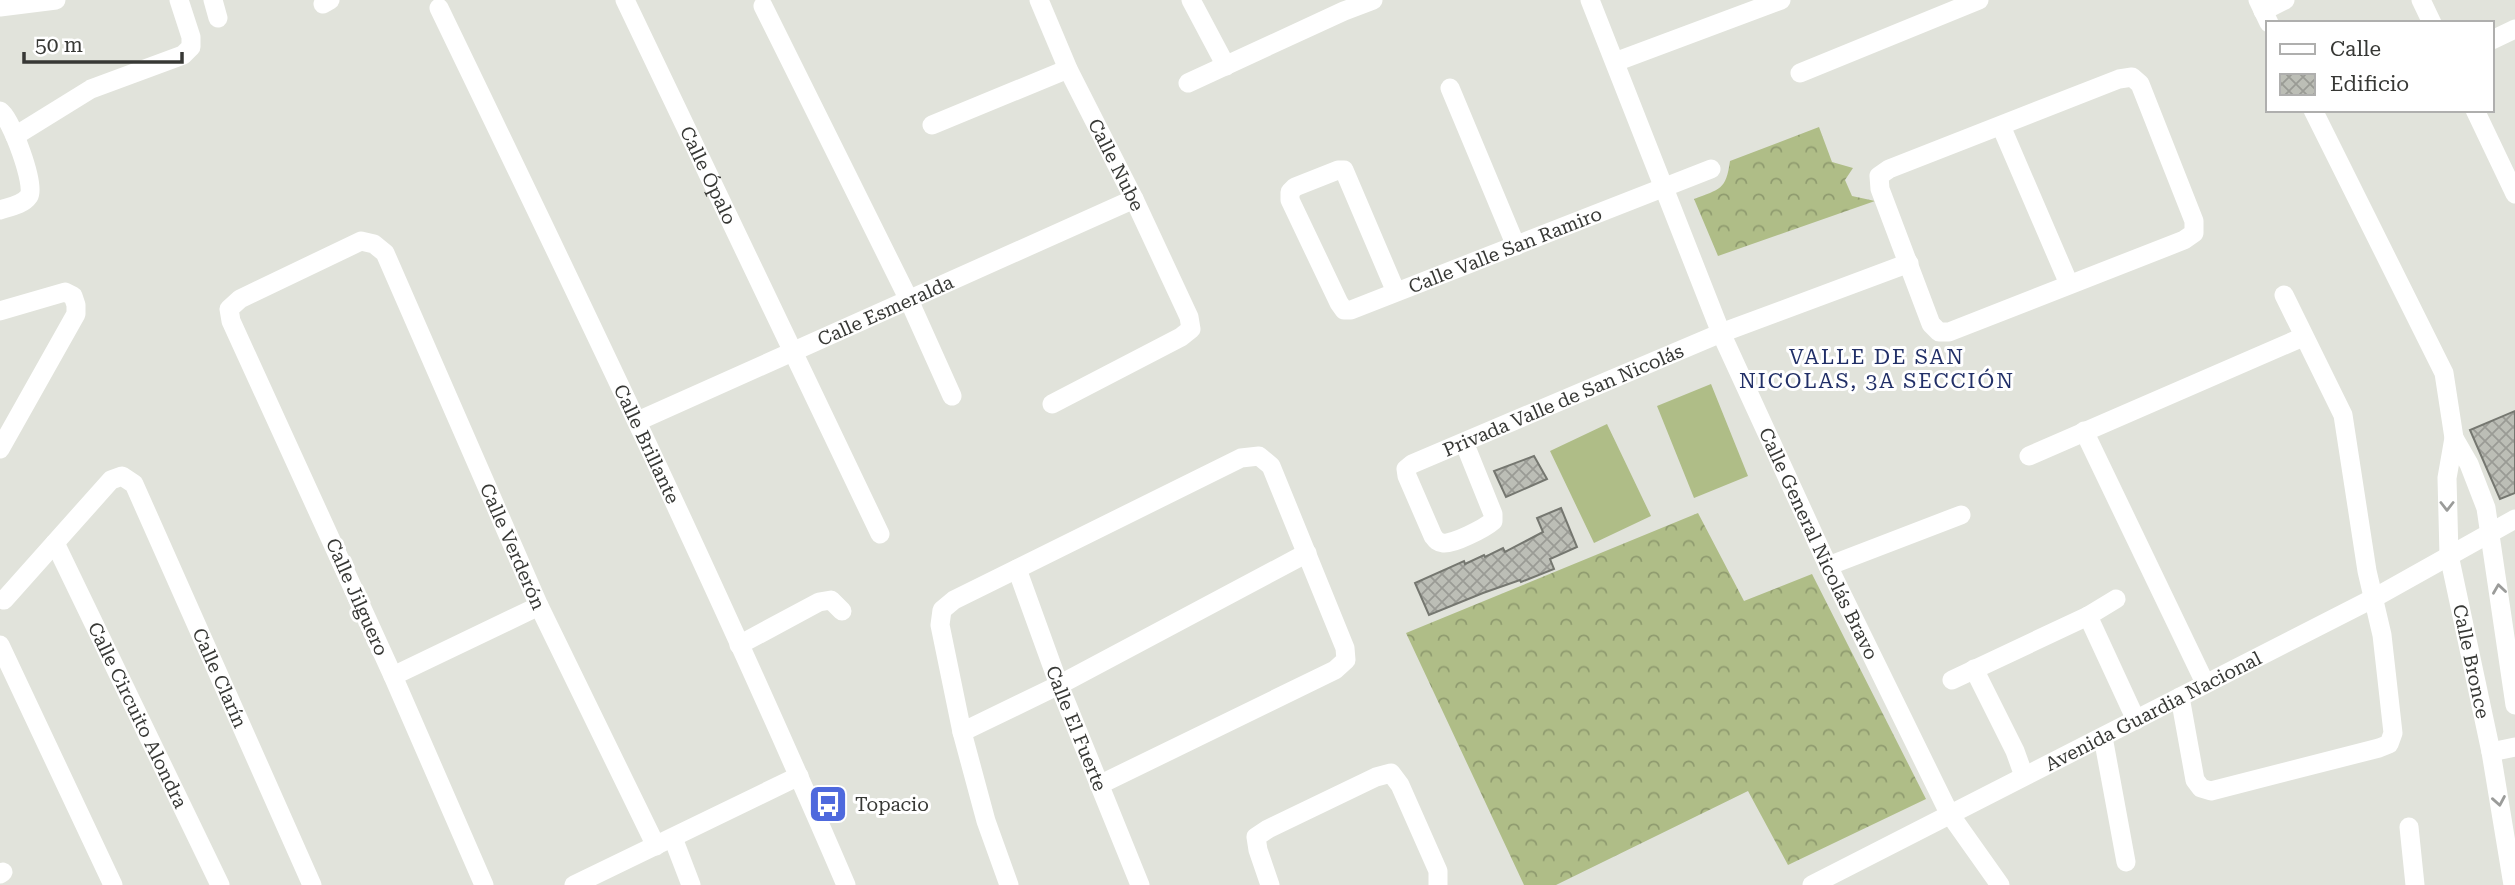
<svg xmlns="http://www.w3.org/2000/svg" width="2515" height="885" font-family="'Roboto Serif',serif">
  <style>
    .forest { fill: url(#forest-crowns) }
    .pitch { fill: #afbd87 }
    .building { fill: url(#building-cross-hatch); stroke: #757770; stroke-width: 2 }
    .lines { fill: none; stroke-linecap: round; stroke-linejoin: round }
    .minor { stroke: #fff; stroke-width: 19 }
    .oneway { stroke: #9b9c9a }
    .labels { text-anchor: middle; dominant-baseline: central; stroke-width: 6; stroke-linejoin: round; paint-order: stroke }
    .street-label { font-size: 19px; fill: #373835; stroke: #fff }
    .poi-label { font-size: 19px; fill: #373835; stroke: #fff; text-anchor: start }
    .neighbourhood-label { font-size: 21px; letter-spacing: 2px; fill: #212f67; stroke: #fff }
  </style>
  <defs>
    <pattern id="forest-crowns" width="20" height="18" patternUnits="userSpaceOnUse" patternTransform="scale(1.75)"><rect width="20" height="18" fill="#afbd87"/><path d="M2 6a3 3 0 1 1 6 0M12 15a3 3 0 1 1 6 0" fill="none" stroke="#8f9b6f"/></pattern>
    <pattern id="building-cross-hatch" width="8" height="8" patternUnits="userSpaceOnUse" patternTransform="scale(1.75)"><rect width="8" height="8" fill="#bcbeb6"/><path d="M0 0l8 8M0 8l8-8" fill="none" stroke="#9a9b95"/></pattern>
  </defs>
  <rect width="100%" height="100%" fill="#e1e3db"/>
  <path class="forest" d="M1819,127L1832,162L1853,168L1845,180L1852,196L1875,201L1718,256L1694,199C1720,189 1726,190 1730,161Z
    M1698,513L1744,601L1812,574L1926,799L1788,865L1748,791L1556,885H1524L1406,633Z"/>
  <path class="pitch" d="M1711,384L1748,476L1694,498L1657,406Z
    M1607,424L1651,516L1594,543L1550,451Z"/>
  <path class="building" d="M2515,411V493L2500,499L2470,430Z
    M1534,456L1547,479L1506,497L1494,471Z
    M1561,508L1577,547L1550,559L1554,569L1521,582L1520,580L1483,593L1429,615L1415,583L1464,561L1465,564L1484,555L1485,557L1503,548L1505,552L1543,532L1537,518Z"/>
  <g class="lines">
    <g class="minor">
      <path d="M213,0L218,18"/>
      <path id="s1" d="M625,0L880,534"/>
      <path id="s2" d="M1039,0L1068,69L1134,199L1189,317L1191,329L1181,337L1052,404"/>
      <path d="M1191,0L1226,66"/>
      <path id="s3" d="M1590,0L1721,333L1828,566L1949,813L2000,885"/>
      <path d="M2258,0L2269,23"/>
      <path d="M2421,0L2432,23"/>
      <path d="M323,4L330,0"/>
      <path d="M763,6L908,298L952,396"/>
      <path d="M0,7L56,0"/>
      <path id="s4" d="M439,8C579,298 719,589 846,885"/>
      <path d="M2263,11L2285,0"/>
      <path d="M2492,40L2515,29"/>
      <path d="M1615,62L1781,0"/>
      <path d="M1800,73L1979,0"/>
      <path d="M2132,77L2140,84L2194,221V233L2184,240L1949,332H1939L1931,324L1880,189L1879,176L1889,169L2119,79Z"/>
      <path d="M1188,83L1344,11L1373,0"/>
      <path d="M1450,88L1516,246"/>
      <path id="s5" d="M2313,110L2444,373L2454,438L2447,478L2449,555L2491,752L2513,885"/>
      <path d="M2475,110L2515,194"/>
      <path d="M0,111C11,118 36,186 29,196C23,205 9,207 0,210"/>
      <path d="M932,125L1068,69"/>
      <path d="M2001,126L2069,284"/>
      <path d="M15,136L91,89L183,55L191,47V37L179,0"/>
      <path id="s6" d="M1396,292L1344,170H1338L1295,187L1290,192V200L1339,303L1344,310H1351L1711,169"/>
      <path d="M0,311L65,292L73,296L76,305V314L0,449"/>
      <path id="s7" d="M638,421L1134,199"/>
      <path d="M2084,431L2205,683"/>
      <path d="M2454,438L2469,464L2486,508L2515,705"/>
      <path id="s8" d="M1464,442L1493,514V521C1485,528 1452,545 1443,543C1437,542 1436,540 1433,536L1407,476L1406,469L1412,464L1721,333L1909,263"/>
      <path d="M2029,456L2303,337"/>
      <path id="s9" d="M55,543L220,885"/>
      <path d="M1828,566L1961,515"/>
      <path id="s10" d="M1017,569L1059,685L1140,885"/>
      <path id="s11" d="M4,600L111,480L122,476L134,484L312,885"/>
      <path d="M2088,616L2136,720"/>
      <path d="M0,645L113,885"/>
      <path d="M739,645L819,602L831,600L842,611"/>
      <path d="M1974,669L2015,751L2024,776"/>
      <path d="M393,676L539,606"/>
      <path d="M1952,680L2088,616L2116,599"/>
      <path d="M2180,697L2195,780L2201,788L2211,791L2379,748L2389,744L2393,733L2382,635L2367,571L2343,415L2284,295"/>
      <path d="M962,732L1059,685L1307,553"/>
      <path d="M2103,737L2126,862"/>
      <path d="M2491,752L2515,747"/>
      <path d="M2409,827L2415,885"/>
      <path d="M673,838L691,885"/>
      <path d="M0,874L3,872"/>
      <path id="s12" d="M484,885L393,676L231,321L229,309L240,299L361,241L374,244L385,253L539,606L656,846"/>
      <path d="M574,885L799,776"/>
      <path d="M1009,885L986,821L962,732L940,625L942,610L954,600L1241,458L1259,456L1271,466L1345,648L1346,660L1335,670L1099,785"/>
      <path d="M1270,885L1258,850L1256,837L1268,829L1376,777L1391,773L1400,785L1438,871V885"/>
      <path id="s13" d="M1812,885L2374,598L2515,519"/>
    </g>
  </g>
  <defs><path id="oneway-chevron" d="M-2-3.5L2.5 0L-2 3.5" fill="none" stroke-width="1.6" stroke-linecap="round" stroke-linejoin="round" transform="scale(1.75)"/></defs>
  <g class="oneway">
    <use href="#oneway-chevron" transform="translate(2447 506) rotate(90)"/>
    <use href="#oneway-chevron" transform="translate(2499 589) rotate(-98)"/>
    <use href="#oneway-chevron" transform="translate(2499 801) rotate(80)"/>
  </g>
  <defs>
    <g id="bus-square" transform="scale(2.0125)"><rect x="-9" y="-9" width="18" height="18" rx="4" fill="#4e69dd" stroke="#fff"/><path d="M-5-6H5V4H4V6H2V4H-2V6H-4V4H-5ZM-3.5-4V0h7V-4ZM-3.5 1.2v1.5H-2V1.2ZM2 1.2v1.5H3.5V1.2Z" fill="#fff"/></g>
  </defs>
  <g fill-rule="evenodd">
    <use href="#bus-square" x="828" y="804"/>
  </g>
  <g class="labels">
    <g class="street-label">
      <text stroke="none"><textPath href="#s2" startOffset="182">Calle Nube</textPath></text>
      <text stroke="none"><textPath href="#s1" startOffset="194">Calle Ópalo</textPath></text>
      <text stroke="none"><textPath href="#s6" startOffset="495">Calle Valle San Ramiro</textPath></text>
      <text stroke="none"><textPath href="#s7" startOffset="271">Calle Esmeralda</textPath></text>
      <text stroke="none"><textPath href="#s8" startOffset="397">Privada Valle de San Nicolás</textPath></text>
      <text stroke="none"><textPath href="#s4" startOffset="483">Calle Brillante</textPath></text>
      <text stroke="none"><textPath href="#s3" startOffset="590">Calle General Nicolás Bravo</textPath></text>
      <text stroke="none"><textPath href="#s12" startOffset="1127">Calle Verderón</textPath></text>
      <text transform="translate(357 597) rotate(66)">Calle Jilguero</text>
      <text stroke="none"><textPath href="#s5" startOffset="586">Calle Bronce</textPath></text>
      <text stroke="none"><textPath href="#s11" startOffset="399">Calle Clarín</textPath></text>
      <text stroke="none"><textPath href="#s13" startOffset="383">Avenida Guardia Nacional</textPath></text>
      <text stroke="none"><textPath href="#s9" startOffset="191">Calle Circuito Alondra</textPath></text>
      <text stroke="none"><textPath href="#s10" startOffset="170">Calle El Fuerte</textPath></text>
    </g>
    <g class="poi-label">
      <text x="855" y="804">Topacio</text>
    </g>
    <g class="neighbourhood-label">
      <text x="1877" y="357">VALLE DE SAN<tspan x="1877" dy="24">NICOLAS, 3A SECCIÓN</tspan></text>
    </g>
  </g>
  <rect x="2266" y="21" width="228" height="91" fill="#ffffff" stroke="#afafae" stroke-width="2"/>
  <rect x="2280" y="44" width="35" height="10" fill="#ffffff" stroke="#afafae" stroke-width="2"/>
  <text x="2330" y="56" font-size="21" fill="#373835">Calle</text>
  <rect x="2280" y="74" width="35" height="21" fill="url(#building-cross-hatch)" stroke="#afafae" stroke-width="2"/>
  <text x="2330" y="91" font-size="21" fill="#373835">Edificio</text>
  <path d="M24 52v10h158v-10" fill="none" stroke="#373835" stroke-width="3.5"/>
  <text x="35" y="52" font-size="21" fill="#373835" stroke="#ffffff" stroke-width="5" paint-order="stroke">50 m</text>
</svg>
